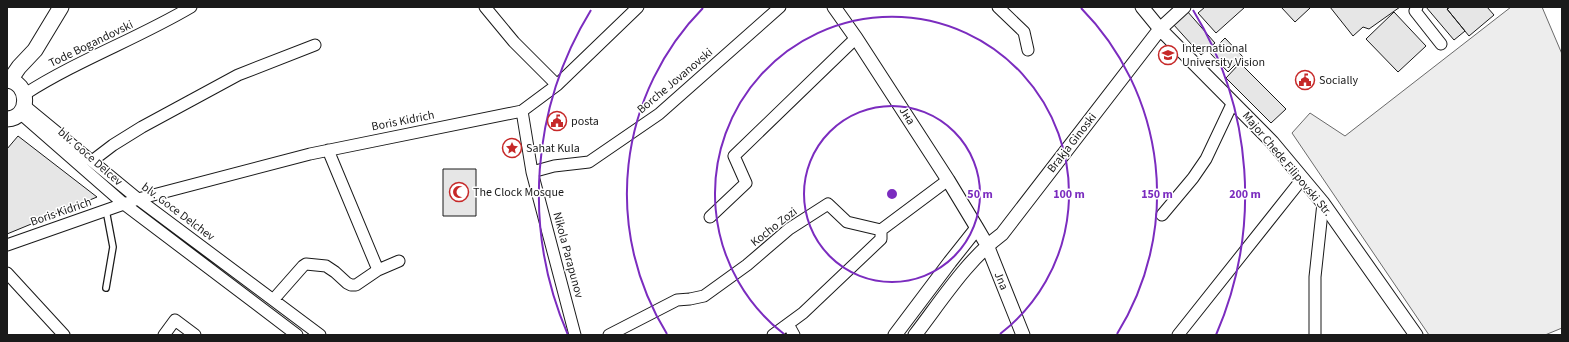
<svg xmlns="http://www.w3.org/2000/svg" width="1569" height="342" font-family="'Source Sans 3',sans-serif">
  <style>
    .green { fill: #ededed; stroke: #6a6a6a }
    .building { fill: #e6e6e6; stroke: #1a1a1a }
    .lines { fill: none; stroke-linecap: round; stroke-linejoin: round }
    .service-casing { stroke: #1a1a1a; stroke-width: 8 }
    .minor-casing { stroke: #1a1a1a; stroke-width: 13 }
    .tertiary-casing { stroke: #1a1a1a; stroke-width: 15 }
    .secondary-casing { stroke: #1a1a1a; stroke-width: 17 }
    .service { stroke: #fff; stroke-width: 5.5 }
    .minor { stroke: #fff; stroke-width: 11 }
    .tertiary { stroke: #fff; stroke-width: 13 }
    .secondary { stroke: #fff; stroke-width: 15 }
    .ring { fill: none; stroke: #7b2cbf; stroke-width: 2 }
    .labels { text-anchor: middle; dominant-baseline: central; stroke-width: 3; stroke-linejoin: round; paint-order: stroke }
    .street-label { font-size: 12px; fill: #1a1a1a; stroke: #fff }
    .poi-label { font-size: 12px; fill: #1a1a1a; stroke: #fff; text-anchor: start }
    .centre { fill: #7b2cbf; stroke: #fff; stroke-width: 2 }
    .ring-label { font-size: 12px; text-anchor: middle; font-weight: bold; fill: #7b2cbf; stroke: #fff; stroke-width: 3; stroke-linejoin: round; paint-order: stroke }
  </style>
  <rect width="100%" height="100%" fill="#fff"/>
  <path class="green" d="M1511,7H1542L1562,54V328L1545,335H1429L1292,133L1310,113L1345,136Z"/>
  <path class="building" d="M1205,7H1245L1216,33L1198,13Z
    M1281,7H1310V8L1295,22Z
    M1330,7H1400L1369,29L1363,27L1353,36Z
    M1426,7H1450L1447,9L1465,31L1454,40Z
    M1450,7H1487L1494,15L1469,36L1447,9Z
    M1187,11L1215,43L1201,55L1173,24Z
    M1394,12L1426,46L1398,72L1366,39Z
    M1225,38L1243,57L1228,72L1210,53Z
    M1240,63L1286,109L1271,123L1226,78Z
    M18,136L97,197L7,234V149Z
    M443,169H476V216H443Z"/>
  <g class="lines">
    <g class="service-casing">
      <path id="service" d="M106,288L113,247L106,210"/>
    </g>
    <g class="minor-casing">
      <path id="minor" d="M485,7L514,42L557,85
        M998,7L1024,32L1028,50
        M1417,7L1415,11L1441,44
        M25,94C78,60 137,39 191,7
        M25,106L138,199L320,335
        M522,111L532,172L575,335
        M20,113L124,204L297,335
        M328,150L378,270
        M92,161L113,145L142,127L238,75L315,45
        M532,172L554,166L589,162L659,114L780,7
        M1162,215L1193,178L1206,159L1233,102
        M710,217L746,183L734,156L856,38
        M7,245L138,199L310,154L522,111L557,85L638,7
        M7,273L64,335
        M273,300L303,266L306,264L326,266L335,272L347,283L351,285H356L378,270L399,261
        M788,324L794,335
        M164,335L175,320L195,335
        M609,335L677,300L690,299L704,296L747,265L789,229L828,204L847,222L881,230L948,180
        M773,335L803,313L881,239V230
        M1178,335L1302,179
        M1315,335V277L1323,203"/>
    </g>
    <g class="tertiary-casing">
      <path id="tertiary" d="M834,7L856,38L948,180L977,228L987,245L1023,335
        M1142,7L1160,29L1272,142L1323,203L1416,335
        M895,335L950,262L977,228
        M915,335C942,300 967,260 1002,234L1160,29L1184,7"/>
    </g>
    <g class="secondary-casing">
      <path id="secondary" d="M7,80C30,82 31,118 7,119
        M10,80L19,67L35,50L61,7"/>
    </g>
    <use href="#service" class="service"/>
    <use href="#minor" class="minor"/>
    <use href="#tertiary" class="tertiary"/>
    <use href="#secondary" class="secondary"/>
  </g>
  <g class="ring">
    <circle cx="892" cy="194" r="88"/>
    <path d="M784 334A177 177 0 1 1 1000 334"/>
    <path d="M667 334A265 265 0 0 1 703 8M1081 8A265 265 0 0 1 1117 334"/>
    <path d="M568 335A353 353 0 0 1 591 10M1193 10A353 353 0 0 1 1216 335"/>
  </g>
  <defs>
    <g id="school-ring" transform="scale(1)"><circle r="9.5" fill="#fff" stroke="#c62828" stroke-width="1.5"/><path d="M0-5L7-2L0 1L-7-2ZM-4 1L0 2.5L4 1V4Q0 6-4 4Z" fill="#c62828"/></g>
    <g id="civic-ring" transform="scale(1)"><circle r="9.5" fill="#fff" stroke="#c62828" stroke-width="1.5"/><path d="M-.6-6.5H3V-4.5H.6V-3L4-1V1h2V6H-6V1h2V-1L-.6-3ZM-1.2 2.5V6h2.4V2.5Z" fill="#c62828"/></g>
    <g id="sight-ring" transform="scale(1)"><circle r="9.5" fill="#fff" stroke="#c62828" stroke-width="1.5"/><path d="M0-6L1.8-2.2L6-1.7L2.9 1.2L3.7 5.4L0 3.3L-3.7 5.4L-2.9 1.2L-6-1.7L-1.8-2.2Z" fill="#c62828"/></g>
    <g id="mosque-ring" transform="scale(1)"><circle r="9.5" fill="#fff" stroke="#c62828" stroke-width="1.5"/><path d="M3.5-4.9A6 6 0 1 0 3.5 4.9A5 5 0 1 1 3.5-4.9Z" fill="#c62828"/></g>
  </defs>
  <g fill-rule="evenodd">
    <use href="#school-ring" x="1168" y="55"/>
    <use href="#civic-ring" x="1305" y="80"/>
    <use href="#civic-ring" x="557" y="121"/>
    <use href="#sight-ring" x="512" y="148"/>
    <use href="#mosque-ring" x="459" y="192"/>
  </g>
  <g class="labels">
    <g class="street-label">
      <text transform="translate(91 44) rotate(-26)">Tode Bogandovski</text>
      <text transform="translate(675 81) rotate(-40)">Borche Jovanovski</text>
      <text transform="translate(907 116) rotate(57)">Јна</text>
      <text transform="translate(403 121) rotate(-11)">Boris Kidrich</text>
      <text transform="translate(1072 143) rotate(-52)">Brakja Ginoski</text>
      <text transform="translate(90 157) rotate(41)">blv. Goce Delcev</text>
      <text transform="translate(1287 164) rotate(50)">Major Chede Filipovski Str.</text>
      <text transform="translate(61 212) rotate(-19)">Boris Kidrich</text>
      <text transform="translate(178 212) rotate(37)">blv. Goce Delchev</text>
      <text transform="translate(774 227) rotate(-38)">Kocho Zozi</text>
      <text transform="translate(568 255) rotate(75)">Nikola Parapunov</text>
      <text transform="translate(1001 281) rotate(68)">Jna</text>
    </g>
    <g class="poi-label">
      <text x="1182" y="48">International<tspan x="1182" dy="14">University Vision</tspan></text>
      <text x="1319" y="80">Socially</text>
      <text x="571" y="121">posta</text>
      <text x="526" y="148">Sahat Kula</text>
      <text x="473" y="192">The Clock Mosque</text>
    </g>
  </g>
  <circle cx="892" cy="194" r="6" class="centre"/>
  <g class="ring-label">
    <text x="980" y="198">50 m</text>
    <text x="1069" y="198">100 m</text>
    <text x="1157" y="198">150 m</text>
    <text x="1245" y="198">200 m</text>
  </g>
  <rect width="1569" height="342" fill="none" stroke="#1a1a1a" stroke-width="16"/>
</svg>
